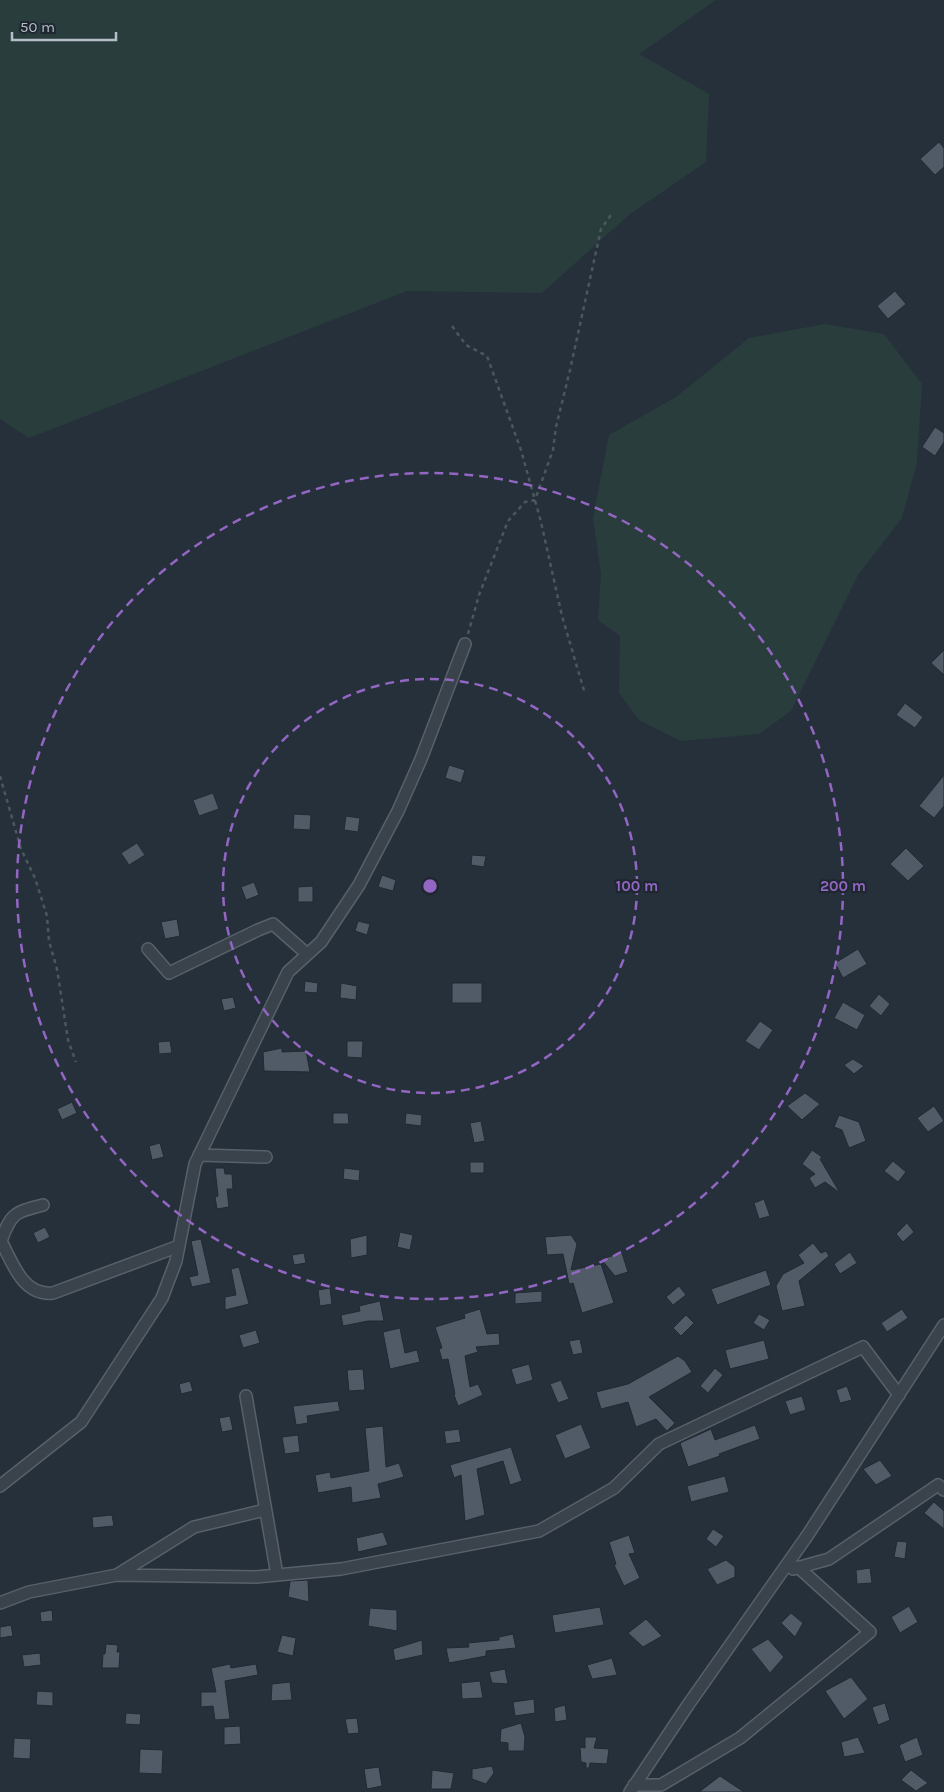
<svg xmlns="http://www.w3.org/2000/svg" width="944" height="1792" font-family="Karla,sans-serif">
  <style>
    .green { fill: #293d3d }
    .building { fill: #515b68; stroke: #212932 }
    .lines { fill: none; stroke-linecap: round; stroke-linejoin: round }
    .minor-casing { stroke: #586069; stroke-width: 14 }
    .path { stroke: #48595b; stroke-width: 2.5; stroke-dasharray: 4 4; stroke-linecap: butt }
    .minor { stroke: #3a424b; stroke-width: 11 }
    .ring { fill: none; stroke: #9266c2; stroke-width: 2.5; stroke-dasharray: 9 6 }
    .centre { fill: #9266c2; stroke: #1f2730; stroke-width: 2.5 }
    .ring-label { font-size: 15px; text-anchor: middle; font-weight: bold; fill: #9266c2; stroke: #1f2730; stroke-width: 4.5; stroke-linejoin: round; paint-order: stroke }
  </style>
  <rect width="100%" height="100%" fill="#26303b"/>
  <path class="green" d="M0,0H716L639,54L709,94L706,162L630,214L542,293L407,291L29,438L0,419Z
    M825,324L884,334L922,384L917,462L902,518L858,575L791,711L759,734L681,741L639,720L619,693L620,636L598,620L601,574L593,518L609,435L676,397L749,338Z"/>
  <path class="building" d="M939,142L944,148V167L935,175L920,159Z
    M895,291L906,304L888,319L877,306Z
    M935,427L944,433V442L935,456L922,447Z
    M944,650V675L931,663Z
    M905,703L923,717L915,728L896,715Z
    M449,765L465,770L461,783L445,778Z
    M944,775V806L934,818L919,806Z
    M213,793L219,809L199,816L193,800Z
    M294,814L311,815L310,830L293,829Z
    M346,816L360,818L358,832L344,830Z
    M137,843L145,855L129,865L121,853Z
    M906,848L924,866L908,881L890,864Z
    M472,855L486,856L484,867L471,865Z
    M382,875L396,880L393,891L378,887Z
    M254,882L259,895L246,900L241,887Z
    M313,886V902H298V887Z
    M177,919L180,936L165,939L161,922Z
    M358,921L370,924L367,935L355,931Z
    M858,949L867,964L843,978L835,963Z
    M305,981L318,983L317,993L304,992Z
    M341,983L357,986L356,1000L340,998Z
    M452,983H482V1003H452Z
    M879,994L890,1004L881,1016L869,1006Z
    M233,997L236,1008L224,1011L221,999Z
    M843,1002L865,1015L857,1030L834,1018Z
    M760,1021L773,1030L759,1050L745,1041Z
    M170,1041L172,1053L159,1054L158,1042Z
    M347,1041H363L362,1058L347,1057Z
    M282,1048V1052L306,1051L310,1072L264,1071L263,1052Z
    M853,1059L864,1066L854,1074L844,1065Z
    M805,1093L820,1104L802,1120L787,1106Z
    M72,1102L77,1113L62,1120L57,1109Z
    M934,1106L944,1121L928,1132L917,1118Z
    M333,1113H348L349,1124H333Z
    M406,1113L422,1115L421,1126L405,1124Z
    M839,1115L859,1122L866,1141L849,1148L842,1130L834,1127Z
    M481,1121L485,1141L474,1143L470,1123Z
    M160,1143L164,1157L152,1160L149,1146Z
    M812,1150L822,1157L820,1159L840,1193L825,1182L815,1188L809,1178L815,1174L802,1164Z
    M893,1161L906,1172L898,1182L884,1171Z
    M470,1162H484V1173H470Z
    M215,1168H224L225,1174H232L233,1189H227L229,1207L217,1209L215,1197L218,1196Z
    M344,1168L360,1170L359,1181L343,1179Z
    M764,1199L770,1216L759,1219L754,1203Z
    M907,1223L914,1232L903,1242L896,1234Z
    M45,1227L50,1237L38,1243L33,1233Z
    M400,1232L413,1235L410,1250L397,1247Z
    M367,1235V1255L351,1258L350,1239Z
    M571,1235L577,1244L571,1270L601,1264L614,1303L582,1313L573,1283L569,1284L563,1254L547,1255L545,1237Z
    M201,1239L211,1283L192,1287L189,1277L198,1275L191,1241Z
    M813,1243L821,1253L826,1251L829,1256L799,1281L805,1306L782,1311L776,1286L783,1274L804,1263L798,1255Z
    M850,1252L857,1263L840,1274L834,1264Z
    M304,1253L306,1263L294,1265L292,1255Z
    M622,1253L628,1272L615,1276L601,1259Z
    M239,1267L249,1304L225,1310V1297L236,1295L231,1269Z
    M766,1270L771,1285L717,1305L711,1289Z
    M679,1286L686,1295L673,1305L666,1297Z
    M330,1288L332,1304L320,1306L318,1290Z
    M542,1291V1302L515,1304V1293Z
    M380,1301L384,1321H368L343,1326L341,1315L360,1311L359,1306Z
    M480,1309L487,1334L499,1333L500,1345L476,1347L478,1352L465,1356L470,1387L478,1384L483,1395L458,1406L454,1395L455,1394L448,1359L442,1360L439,1349L442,1348L435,1327L465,1318L464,1314Z
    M902,1309L908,1318L887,1332L881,1323Z
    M759,1314L770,1320L764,1330L753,1323Z
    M686,1315L694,1323L681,1336L673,1328Z
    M400,1328L405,1353L417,1350L420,1362L390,1369L383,1332Z
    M256,1330L260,1343L243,1348L239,1335Z
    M580,1339L583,1353L573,1355L569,1341Z
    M764,1340L769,1359L730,1369L725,1350Z
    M678,1356L685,1361L692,1372L649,1397L675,1423L667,1431L656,1419L636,1427L628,1402L601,1409L596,1392L628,1384Z
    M529,1364L533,1380L516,1385L511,1369Z
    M715,1368L723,1375L708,1393L700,1386Z
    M363,1369L365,1390L349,1391L347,1370Z
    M561,1380L569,1399L558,1403L550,1384Z
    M190,1381L193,1391L181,1394L179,1384Z
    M847,1386L852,1400L840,1403L836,1390Z
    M802,1396L806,1410L790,1415L785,1401Z
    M338,1401L340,1411L307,1416L308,1423L296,1425L293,1406Z
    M230,1416L233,1430L222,1432L219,1418Z
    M581,1424L591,1448L565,1459L555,1435Z
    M755,1425L760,1439L719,1454L720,1456L688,1467L680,1443L711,1429L715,1440Z
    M383,1426L386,1467L399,1463L404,1477L378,1484L381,1498L352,1503L351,1487L318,1493L315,1475L330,1472L331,1478L369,1471L365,1428Z
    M459,1429L461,1442L446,1444L444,1431Z
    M298,1435L300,1452L285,1454L282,1437Z
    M511,1447L522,1481L510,1485L503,1461L477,1469L485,1515L465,1521L461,1475L454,1478L450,1465Z
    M880,1460L892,1476L876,1485L863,1469Z
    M725,1476L729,1492L691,1502L687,1486Z
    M934,1502L944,1511V1529L924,1513Z
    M112,1515L114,1526L93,1528L92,1517Z
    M713,1529L724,1536L716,1547L706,1539Z
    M383,1532L388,1545L358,1552L356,1538Z
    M629,1535L635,1553L629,1554L640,1578L624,1586L614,1565L616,1564L609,1542Z
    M897,1541L907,1542L905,1559L894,1557Z
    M726,1560L735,1567V1577L717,1585L707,1569Z
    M870,1568L872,1583L857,1584L856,1570Z
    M308,1580L309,1602L288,1597L290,1581Z
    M909,1606L918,1622L900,1633L891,1617Z
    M600,1607L604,1625L555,1633L552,1615Z
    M370,1608L397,1610V1631L368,1626Z
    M52,1610L53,1621L41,1622L40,1612Z
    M791,1613L803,1623L795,1637L781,1623Z
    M646,1619L662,1636L643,1647L628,1633Z
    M11,1625L13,1636L0,1638V1627Z
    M513,1634L516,1648L486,1651V1656L449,1663L446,1648L469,1647L468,1643L499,1640V1637Z
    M282,1635L296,1638L293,1656L277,1652Z
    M768,1639L784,1657L770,1673L751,1649Z
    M422,1640L423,1655L395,1661L393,1649Z
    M106,1644L118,1645L117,1652H120L119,1668H102L103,1654H105Z
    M40,1653L41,1665L24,1667L22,1655Z
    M612,1658L617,1675L592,1679L587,1665Z
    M230,1664L231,1668L256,1664L258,1675L225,1681L230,1719L215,1720L213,1706L201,1707V1692H216L211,1668Z
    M505,1669L508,1684L492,1683L489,1672Z
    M851,1677L868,1699L844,1719L825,1691Z
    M480,1681L483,1698L462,1699L461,1683Z
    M290,1682L292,1700L271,1701L272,1684Z
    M37,1691L53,1692V1706L36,1705Z
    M534,1699L535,1713L515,1716L513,1702Z
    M885,1703L890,1720L878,1725L872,1707Z
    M565,1705L567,1720L555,1722L554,1708Z
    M126,1713L141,1714L140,1725L125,1724Z
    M357,1718L359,1733L348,1734L345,1719Z
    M521,1723L525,1737L524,1751H508V1743L500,1742L501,1729Z
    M240,1726L241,1744L224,1745V1727Z
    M585,1737H597L594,1748L609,1749L607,1764L590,1763L589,1768H586V1763L581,1762L580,1747L585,1748Z
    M858,1737L865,1753L844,1757L841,1742Z
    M917,1737L923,1755L905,1762L899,1745Z
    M14,1738L31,1739L30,1759L13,1758Z
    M140,1749L163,1750L162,1774L139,1773Z
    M492,1766L494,1773L486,1784L472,1779V1769Z
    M379,1767L382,1786L367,1789L364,1769Z
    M432,1770L454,1773L451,1789H431Z
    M911,1770L928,1783L916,1791L901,1780Z
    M720,1776L744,1792H699Z"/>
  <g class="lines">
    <g class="minor-casing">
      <path id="minor" d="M148,949L169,973L258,930L273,924L307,954
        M199,1155L266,1157
        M43,1205C15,1212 11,1213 1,1241C13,1264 23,1296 53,1293L179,1246
        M246,1396L277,1575
        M0,1486L81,1422L162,1298L176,1261L195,1164L288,972L321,942L359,885L398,811L421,759L465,644
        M793,1569L829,1559L938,1485L944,1490
        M117,1575L194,1527L265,1510
        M0,1603L29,1592L117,1575L256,1577L341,1569L539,1531L614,1488L659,1444L863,1347L899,1395
        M634,1785H661L740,1738L870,1632L798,1567
        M630,1792L688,1705L807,1536L944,1325"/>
    </g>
    <path class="path" d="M452,326L466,345L487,356L521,450L541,522L562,616L585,694
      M468,634L479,595L508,521L525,502L535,500L553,450L556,427L570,370L601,229L613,212
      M0,776L21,849L35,878L47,916L49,941L57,969L68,1040L76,1062"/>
    <use href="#minor" class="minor"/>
  </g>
  <g class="ring">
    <circle cx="430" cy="886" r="207"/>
    <circle cx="430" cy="886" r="413"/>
  </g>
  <circle cx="430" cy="886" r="8" class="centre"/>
  <g class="ring-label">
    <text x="637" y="891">100 m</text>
    <text x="843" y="891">200 m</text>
  </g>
  <path d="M12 32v8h104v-8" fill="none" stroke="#b5bdc7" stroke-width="2.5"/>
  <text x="20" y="32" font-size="15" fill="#b5bdc7" stroke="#1f2730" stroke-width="4" paint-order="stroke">50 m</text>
</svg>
